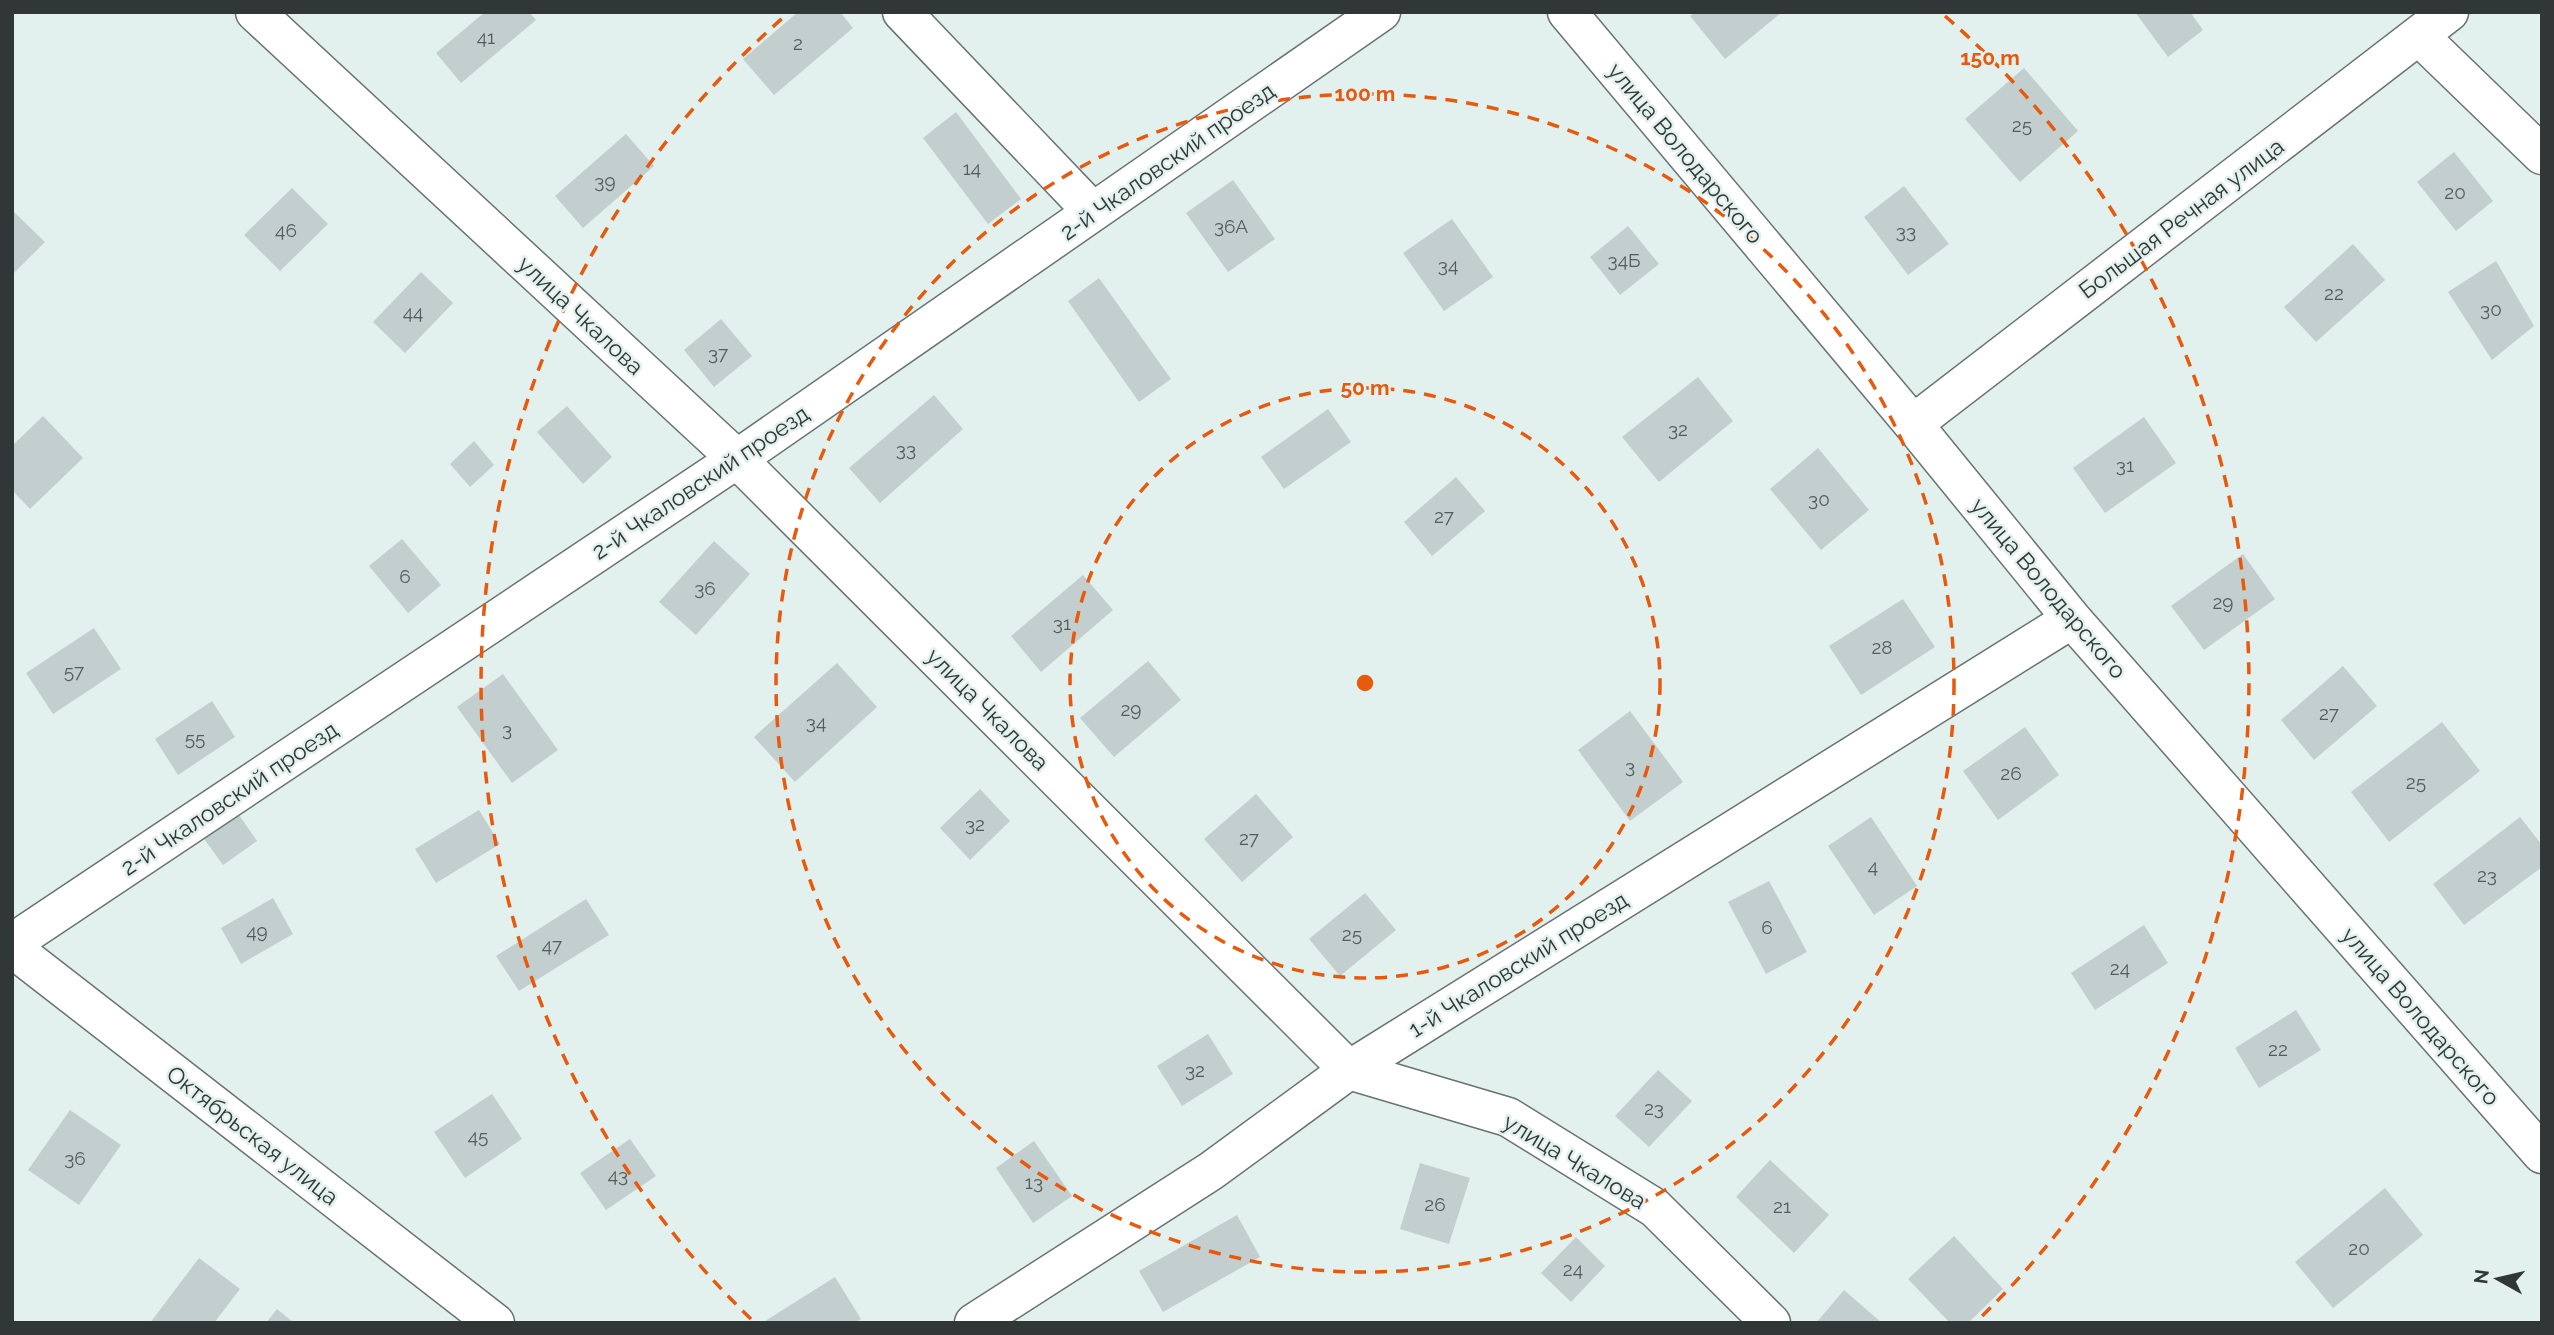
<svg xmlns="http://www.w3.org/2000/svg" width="2554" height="1335" font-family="Raleway,sans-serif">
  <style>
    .building { fill: #c2cfce }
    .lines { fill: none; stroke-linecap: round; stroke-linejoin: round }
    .street-casing { stroke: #687372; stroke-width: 41 }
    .secondary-casing { stroke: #687372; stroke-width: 41 }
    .street { stroke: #fff; stroke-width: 38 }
    .secondary { stroke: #fff; stroke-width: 38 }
    .ring { fill: none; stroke: #e8590c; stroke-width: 3.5; stroke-dasharray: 12 9 }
    .labels { text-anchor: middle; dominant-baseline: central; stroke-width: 5; stroke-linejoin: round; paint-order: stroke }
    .number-label { font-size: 19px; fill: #555c5c }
    .street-label { font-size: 23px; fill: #313636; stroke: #e2f0ee }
    .centre { fill: #e8590c; stroke: #e2f0ee; stroke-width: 3.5 }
    .ring-label { font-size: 21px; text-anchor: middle; font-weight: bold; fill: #e8590c; stroke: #e2f0ee; stroke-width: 5; stroke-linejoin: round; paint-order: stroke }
  </style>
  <rect width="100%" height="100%" fill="#e2f0ee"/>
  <path class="building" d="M485,12H529L536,20L461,83L436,53Z
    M798,12H840L853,28L774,95L743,59Z
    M1695,12H1782L1725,59L1690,16Z
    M2135,12H2190L2203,30L2168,57Z
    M2024,68L2078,131L2020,182L1965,119Z
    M956,112L1021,199L988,224L923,138Z
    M626,134L654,166L583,228L555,196Z
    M2454,152L2493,201L2456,231L2417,182Z
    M1233,180L1275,239L1228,272L1186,213Z
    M1904,186L1949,244L1908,275L1864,217Z
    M292,188L328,224L280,271L244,235Z
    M12,210L45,242L12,275Z
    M1452,219L1493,277L1444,311L1403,253Z
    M1628,226L1659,264L1620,295L1590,257Z
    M2353,244L2385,280L2316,342L2284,307Z
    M2496,261L2534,326L2492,360L2448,292Z
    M421,272L453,303L405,353L373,322Z
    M1099,278L1171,379L1139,402L1068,301Z
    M721,319L752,356L714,387L684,350Z
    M1698,377L1733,421L1659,482L1622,437Z
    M934,395L963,429L880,503L849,468Z
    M567,406L612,457L583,484L537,432Z
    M1328,409L1351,442L1284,489L1261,457Z
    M43,416L83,458L30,509L12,490V446Z
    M2144,417L2176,463L2105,513L2073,468Z
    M474,441L494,465L470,487L450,464Z
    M1818,448L1869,510L1821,550L1770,489Z
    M1456,477L1485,511L1432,556L1404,522Z
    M402,539L441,585L408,613L369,566Z
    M714,541L750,574L696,635L659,602Z
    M2243,554L2275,599L2204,650L2171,606Z
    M1083,575L1113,610L1041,672L1011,636Z
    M1903,599L1935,647L1861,695L1829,646Z
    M94,628L121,669L53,714L26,673Z
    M1148,661L1181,700L1114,757L1080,718Z
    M837,663L877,707L795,782L754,737Z
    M2343,666L2377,706L2314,760L2281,720Z
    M503,674L558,750L512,783L457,707Z
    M212,701L235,737L178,775L155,739Z
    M1630,711L1683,782L1630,821L1578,750Z
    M2442,722L2480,771L2389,842L2351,792Z
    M2025,727L2059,775L1998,820L1963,771Z
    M980,789L1010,821L970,860L940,828Z
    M1256,794L1293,837L1242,882L1204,839Z
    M479,810L500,844L436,883L415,849Z
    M237,812L257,841L223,865L202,836Z
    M1871,817L1917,886L1874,915L1828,846Z
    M2520,817L2542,845V867L2464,925L2433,884Z
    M1769,881L1807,952L1766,974L1728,902Z
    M1365,893L1396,930L1340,976L1309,939Z
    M273,898L293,934L241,964L221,928Z
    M586,899L609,935L519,991L496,956Z
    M2144,925L2168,963L2095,1010L2071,973Z
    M2296,1010L2321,1050L2259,1088L2235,1048Z
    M1208,1034L1233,1074L1182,1106L1157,1066Z
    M1658,1070L1692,1101L1649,1147L1615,1116Z
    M492,1094L522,1139L465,1178L434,1132Z
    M70,1110L121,1145L79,1205L28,1170Z
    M630,1139L656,1176L606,1210L580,1173Z
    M1034,1141L1072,1196L1033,1223L996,1168Z
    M1770,1160L1829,1215L1794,1253L1736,1197Z
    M1420,1163L1470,1178L1449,1244L1400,1229Z
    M2385,1188L2423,1235L2333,1308L2295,1262Z
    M1237,1215L1260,1257L1163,1312L1139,1271Z
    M1954,1236L2003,1289L1968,1323H1950L1908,1279Z
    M1576,1237L1605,1266L1571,1302L1541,1273Z
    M199,1258L240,1289L214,1323H150Z
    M835,1277L861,1319L854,1323H762Z
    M1844,1290L1882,1323H1816Z
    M277,1309L294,1323H266Z"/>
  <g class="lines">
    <g class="street-casing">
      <path id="street" d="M255,12L737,459L1349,1070L1508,1117L1655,1208L1771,1323
        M902,12L1093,212
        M1567,12L1913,424L2072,619L2542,1154
        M2419,36L2542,155
        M1913,424L2449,12
        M12,943L737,459L1381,12
        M974,1323L1211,1171L1349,1070L2072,619"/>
    </g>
    <g class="secondary-casing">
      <path id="secondary" d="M12,948L495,1323"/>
    </g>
    <use href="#street" class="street"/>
    <use href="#secondary" class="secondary"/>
  </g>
  <g class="ring">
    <circle cx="1365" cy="683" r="295"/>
    <circle cx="1365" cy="683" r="589"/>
    <path d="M751 1319A884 884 0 0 1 785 16M1945 16A884 884 0 0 1 1979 1319"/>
  </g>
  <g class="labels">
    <g class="number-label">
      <text x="486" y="37">41</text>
      <text x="798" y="43">2</text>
      <text x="2022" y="125">25</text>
      <text x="972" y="168">14</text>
      <text x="605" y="181">39</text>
      <text x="2455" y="192">20</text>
      <text x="1231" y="226">36А</text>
      <text x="286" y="230">46</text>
      <text x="1906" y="231">33</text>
      <text x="1624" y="260">34Б</text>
      <text x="1448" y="265">34</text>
      <text x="2334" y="293">22</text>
      <text x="2491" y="309">30</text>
      <text x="413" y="312">44</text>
      <text x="718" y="353">37</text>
      <text x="1678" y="429">32</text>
      <text x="906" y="449">33</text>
      <text x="2125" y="465">31</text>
      <text x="1819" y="499">30</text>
      <text x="1444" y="516">27</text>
      <text x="405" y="576">6</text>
      <text x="705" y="588">36</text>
      <text x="2223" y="602">29</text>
      <text x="1062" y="623">31</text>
      <text x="1882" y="647">28</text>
      <text x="74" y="671">57</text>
      <text x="1131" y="709">29</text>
      <text x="2329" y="713">27</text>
      <text x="816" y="722">34</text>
      <text x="507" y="729">3</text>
      <text x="195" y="738">55</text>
      <text x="1630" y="766">3</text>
      <text x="2011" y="773">26</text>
      <text x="2416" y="782">25</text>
      <text x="975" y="824">32</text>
      <text x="1249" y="838">27</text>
      <text x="1873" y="866">4</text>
      <text x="2487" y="875">23</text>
      <text x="1767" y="927">6</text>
      <text x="257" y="931">49</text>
      <text x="1352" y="934">25</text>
      <text x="552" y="945">47</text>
      <text x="2120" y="968">24</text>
      <text x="2278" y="1049">22</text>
      <text x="1195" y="1070">32</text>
      <text x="1654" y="1108">23</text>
      <text x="478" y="1136">45</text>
      <text x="75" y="1158">36</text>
      <text x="618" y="1175">43</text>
      <text x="1034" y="1182">13</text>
      <text x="1435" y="1204">26</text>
      <text x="1782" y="1206">21</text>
      <text x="2359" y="1248">20</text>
      <text x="1573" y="1269">24</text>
    </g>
    <g class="street-label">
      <text transform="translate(1686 153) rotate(50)">улица Володарского</text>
      <text transform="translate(1167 161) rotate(-35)">2-й Чкаловский проезд</text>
      <text transform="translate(2181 218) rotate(-37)">Большая Речная улица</text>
      <text transform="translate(581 315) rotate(43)">улица Чкалова</text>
      <text transform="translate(700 482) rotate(-34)">2-й Чкаловский проезд</text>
      <text transform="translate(2049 588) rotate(50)">улица Володарского</text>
      <text transform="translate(988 709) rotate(45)">улица Чкалова</text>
      <text transform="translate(229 798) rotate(-34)">2-й Чкаловский проезд</text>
      <text transform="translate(1518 964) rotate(-32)">1-й Чкаловский проезд</text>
      <text transform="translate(2421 1016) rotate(49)">улица Володарского</text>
      <text transform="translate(253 1135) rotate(38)">Октябрьская улица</text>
      <text transform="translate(1575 1161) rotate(31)">улица Чкалова</text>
    </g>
  </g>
  <circle cx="1365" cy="683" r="10" class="centre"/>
  <g class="ring-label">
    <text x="1990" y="65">150 m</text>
    <text x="1365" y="101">100 m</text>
    <text x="1365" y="395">50 m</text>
  </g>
  <rect width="2554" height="1335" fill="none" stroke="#313636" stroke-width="28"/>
  <g transform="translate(2498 1279) rotate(278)" stroke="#e2f0ee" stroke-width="5" paint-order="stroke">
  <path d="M0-5L12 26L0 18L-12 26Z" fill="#313636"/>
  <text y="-10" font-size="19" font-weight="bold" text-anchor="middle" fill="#313636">N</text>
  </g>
</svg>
